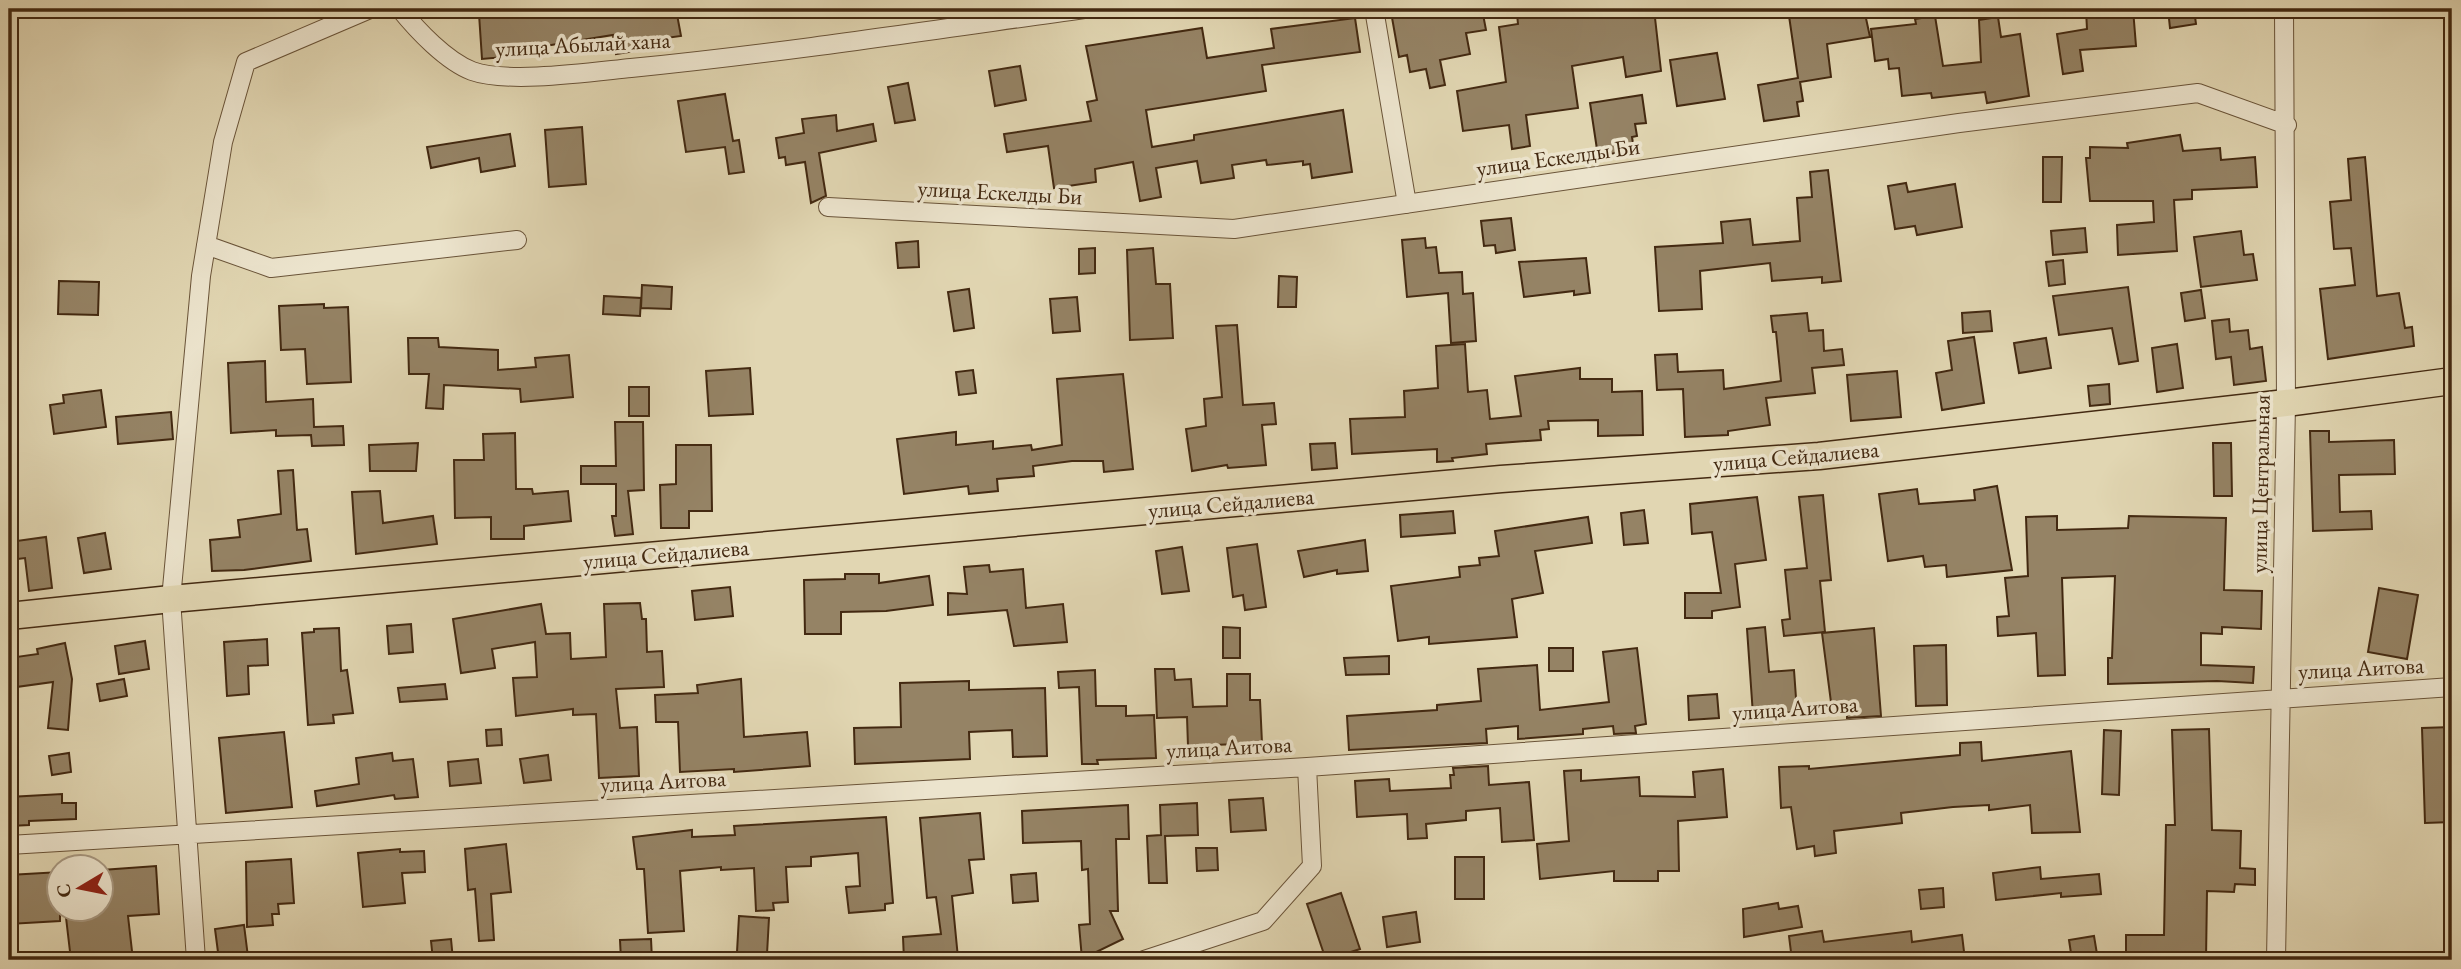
<svg xmlns="http://www.w3.org/2000/svg" width="2461" height="969" font-family="'EB Garamond',serif">
  <style>
    .building { fill: #958365; stroke: #432911; stroke-width: 2 }
    .lines { fill: none; stroke-linecap: round; stroke-linejoin: round }
    .street-casing { stroke: #6a5439; stroke-width: 20 }
    .primary-casing { stroke: #432911; stroke-width: 29 }
    .street { stroke: #ece4cd; stroke-width: 18 }
    .primary { stroke: #e1d6b2; stroke-width: 26 }
    .labels { text-anchor: middle; dominant-baseline: central; stroke-width: 7; stroke-linejoin: round; paint-order: stroke }
    .street-label { font-size: 23px; fill: #432911; stroke: #ece4cd }
  </style>
  <rect width="100%" height="100%" fill="#e1d6b2"/>
  <filter id="stains"><feTurbulence type="fractalNoise" baseFrequency=".00286" numOctaves="4"/><feColorMatrix values="0 0 0 0 .2 0 0 0 0 .09 0 0 0 0 .02 0 0 0 .5 -.17"/></filter>
  <radialGradient id="worn" r=".72"><stop offset=".6" stop-color="#630" stop-opacity="0"/><stop offset="1" stop-color="#630" stop-opacity=".3"/></radialGradient>
  <path class="building" d="M526,9H676L681,36L651,40L653,48L616,54L613,35L514,51L515,56L482,59L479,14Z
    M1406,9H1482L1486,30L1466,33L1470,54L1440,60L1445,85L1430,88L1426,69L1410,72L1407,55L1399,57L1391,12Z
    M1526,9H1654L1661,71L1626,77L1623,57L1572,66L1578,108L1526,115L1530,146L1512,149L1509,125L1463,131L1457,91L1506,82L1499,27L1518,24L1517,14L1526,12Z
    M1788,9H1864L1870,37L1827,44L1831,77L1800,82L1803,101L1797,102L1799,116L1764,121L1758,85L1798,78Z
    M2133,9L2136,46L2080,50L2083,71L2063,74L2057,34L2087,29L2086,10Z
    M2168,9H2194L2196,24L2170,28Z
    M1935,16L1943,66L1981,62L1979,20L1998,17L2001,37L2020,34L2029,96L1987,103L1985,92L1932,98L1931,93L1902,96L1899,68L1889,69L1888,59L1875,61L1871,29L1916,24L1915,19Z
    M1355,18L1360,52L1262,65L1266,91L1146,110L1152,147L1194,140V135L1343,110L1352,172L1312,178L1310,164L1303,165V161L1267,165L1266,160L1232,165L1234,178L1201,183L1197,161L1156,168L1161,197L1140,201L1133,162L1095,169L1096,182L1054,188L1048,146L1007,152L1004,134L1091,121L1087,102L1097,100L1086,46L1202,28L1207,58L1274,48L1271,29Z
    M1717,53L1725,99L1677,106L1670,60Z
    M1020,66L1026,100L995,106L989,71Z
    M908,83L915,120L895,123L888,87Z
    M725,94L733,141L739,140L744,172L729,174L725,147L686,152L678,101Z
    M1642,95L1646,123L1635,124L1637,136L1632,137L1634,150L1598,156L1590,103Z
    M836,115L837,131L873,124L876,141L819,153L826,196L811,203L805,162L786,165L785,157L779,158L776,138L804,133L802,119Z
    M582,127L586,184L549,187L545,130Z
    M510,134L515,166L481,172L479,158L431,168L427,147Z
    M2180,135L2183,151L2220,148L2221,160L2255,157L2257,187L2192,190V199L2174,200L2177,251L2118,255L2117,225L2154,222L2153,201H2090L2086,158H2090V147L2128,148L2127,143Z
    M2043,157H2062L2061,202H2043Z
    M2365,157L2377,296L2399,293L2405,328L2412,327L2414,346L2328,359L2320,289L2355,285L2351,248L2334,249L2330,202L2351,200L2348,159Z
    M1828,170L1841,281L1822,283V277L1772,281L1770,263L1700,271L1702,309L1659,311L1655,247L1723,243L1721,222L1750,219L1753,245L1800,241L1797,198L1812,197L1810,172Z
    M1906,183L1908,192L1955,184L1962,227L1917,235L1915,226L1895,229L1888,186Z
    M1511,218L1515,250L1496,253L1495,245L1484,246L1481,221Z
    M2085,228L2087,252L2053,255L2051,231Z
    M2241,231L2244,255L2253,254L2257,280L2201,287L2194,237Z
    M1425,238L1426,248L1436,247L1439,273L1462,272L1463,294L1473,293L1476,341L1451,343L1448,293L1407,297L1402,240Z
    M918,241L919,267L898,268L896,243Z
    M1095,248V273L1079,274V249Z
    M1153,248L1156,284H1170L1173,338L1130,340L1127,250Z
    M1586,258L1590,293L1574,295V291L1524,297L1519,262Z
    M2063,260L2065,284L2049,286L2046,262Z
    M1279,276L1297,277L1296,307H1278Z
    M59,281L99,282L98,315L58,314Z
    M642,285L672,287L671,309L641,308Z
    M2128,287L2138,361L2119,364L2112,328L2059,335L2053,296Z
    M969,289L974,328L954,331L948,292Z
    M2201,290L2205,318L2185,321L2181,293Z
    M604,296L641,298L640,316L603,314Z
    M1077,297L1080,331L1053,333L1050,299Z
    M324,304V308L348,307L351,382L307,384L305,349L281,350L279,306Z
    M1990,311L1992,331L1963,333L1962,313Z
    M1807,313L1809,331L1823,330L1824,351L1842,349L1844,365L1812,368L1815,393L1766,398L1770,425L1728,431V435L1685,437L1683,389L1657,390L1655,355L1677,354L1678,372L1723,370L1724,389L1781,381L1776,332H1773L1771,316Z
    M2229,319L2230,332L2248,330L2250,349L2262,347L2266,381L2234,385L2231,357L2216,359L2212,321Z
    M1237,325L1243,405L1274,403L1276,424L1262,425L1266,465L1228,468L1227,465L1192,471L1186,429L1206,426L1204,399L1222,397L1216,326Z
    M1974,337L1984,403L1942,410L1936,373L1952,370L1948,341Z
    M408,338H438L439,347L498,350V370L536,367L535,358L569,355L573,397L521,402L520,389L444,385L443,409L426,408L429,374H409Z
    M2046,338L2051,368L2019,373L2014,343Z
    M1465,344L1468,392L1487,390L1490,419L1521,416L1515,376L1580,368V379H1612V392L1642,391L1643,435L1598,436V420L1548,421L1549,429L1540,430L1541,440L1486,444L1487,454L1452,458L1453,461L1437,462V449L1352,454L1350,419L1405,417L1404,391L1438,388L1436,346Z
    M2177,344L2183,388L2157,392L2152,348Z
    M265,361L266,402L313,399L314,427L343,426L344,445L312,446L311,435L276,436V430L231,433L228,363Z
    M750,368L753,414L709,416L706,371Z
    M973,370L976,393L959,395L956,372Z
    M1897,371L1901,417L1851,421L1847,375Z
    M1123,374L1133,469L1104,472L1103,461H1072L1033,466L1034,476L997,479L998,491L969,494L968,486L904,494L897,439L956,432V445L993,441V449L1031,445L1032,450L1062,445L1057,379Z
    M2109,384L2110,404L2090,406L2088,386Z
    M629,387H649V416H629Z
    M101,390L106,427L54,434L50,405L64,403L63,395Z
    M171,412L173,439L118,444L116,417Z
    M615,422H643L644,490L628,491L633,534L615,536L612,516H616V484H581V466H616Z
    M2310,431H2329V442L2394,440L2395,474L2339,475L2340,512L2371,511L2372,529L2313,531Z
    M515,433L516,489H532L533,494L568,491L571,521L524,526V539H491V517L455,518L454,460H484L483,434Z
    M418,443L416,471H370L369,445Z
    M1335,443L1337,468L1312,470L1310,444Z
    M2213,443H2231L2232,496H2214Z
    M676,445H711L712,511H689V528H661L660,485L676,484Z
    M293,470L297,530L307,529L311,561L244,570L212,571L210,540L240,537L238,520L281,514L278,471Z
    M1997,486L2012,570L1947,577L1946,565L1925,567L1923,556L1888,561L1879,494L1917,489L1919,504L1975,500L1974,490Z
    M380,491L383,523L433,516L437,544L356,554L352,492Z
    M1823,495L1831,580L1820,581L1825,632L1784,636L1782,620L1790,619L1785,570L1807,568L1799,497Z
    M1757,497L1766,560L1735,564L1740,607L1712,611V618H1685V593H1721L1712,532L1692,534L1690,504Z
    M1644,510L1648,543L1624,545L1621,513Z
    M1453,511L1455,533L1401,537L1400,515Z
    M2057,516V530L2128,528L2129,516L2226,518L2224,590L2262,591L2261,629L2222,627V634L2201,633V665L2254,667L2253,683L2217,681L2108,684V658H2112L2115,576L2062,578L2065,675L2038,676L2036,633L1998,636L1997,617L2009,616L2005,578L2028,576L2026,517Z
    M1588,517L1592,543L1535,551L1543,593L1512,599L1517,637L1429,644V637L1398,641L1391,586L1460,577L1459,567L1480,565L1479,558L1499,556L1495,531Z
    M105,533L111,569L84,573L78,538Z
    M46,537L52,588L29,591L25,558L9,560V542Z
    M1365,540L1368,571L1337,574V570L1304,577L1298,551Z
    M1257,544L1266,607L1245,610L1243,595L1233,597L1227,548Z
    M1182,547L1189,591L1162,594L1156,551Z
    M989,565L990,572L1023,569L1026,608L1063,604L1067,642L1014,646L1007,610L948,615V593L967,594L964,567Z
    M845,574H879V583L929,576L933,605L886,611L841,612V634H805L804,580L845,579Z
    M730,587L733,616L695,620L692,591Z
    M2379,588L2418,595L2407,659L2368,652Z
    M640,603L642,619H646L647,652L662,651L664,687L616,689L620,728L637,727L639,776L599,778L596,714L573,715V709L516,716L513,678L537,677L535,642L492,649L495,668L461,673L453,619L541,604L546,634L570,633L571,659L606,657L604,604Z
    M411,624L413,652L389,654L387,626Z
    M1223,627L1240,628V658H1223Z
    M1765,627L1769,672L1794,670L1797,712L1753,715L1747,629Z
    M339,628L341,671L347,670L353,713L333,715L334,723L308,725L302,633L314,632V629Z
    M1874,628L1881,716L1847,718V709L1832,710L1822,633Z
    M267,639L268,665L248,666L249,694L227,696L224,642Z
    M145,641L149,669L119,674L115,646Z
    M65,643L72,679L68,730L48,728L53,682L9,688V658L38,654L37,649Z
    M1946,645L1947,705L1916,706L1914,646Z
    M1549,648H1573V671H1549Z
    M1637,648L1646,724L1635,726L1636,733L1614,734L1613,726L1583,729V734L1518,739V726L1486,729L1487,743L1349,750L1347,716L1437,710V705L1481,701L1478,669L1537,665L1540,710L1609,702L1603,652Z
    M1389,656V674L1346,675L1344,658Z
    M1155,669H1174L1175,680L1191,679L1193,707L1227,706V674H1250V700H1260L1262,743L1188,746L1187,717L1157,718Z
    M1095,670L1096,706H1126V716L1154,715L1156,758L1097,760L1098,764H1082L1079,687L1059,688L1058,672Z
    M124,679L127,696L100,701L97,684Z
    M741,679L744,737L807,732L810,766L734,772V769L680,772L678,722H656L655,695L698,693L697,685Z
    M969,681V690L1045,688L1047,756L1013,757L1012,730L969,732L970,759L855,764L854,728L901,727L900,683Z
    M445,684L447,699L400,702L398,688Z
    M1717,694L1719,718L1689,720L1688,696Z
    M2452,727V822L2425,823L2422,728Z
    M501,729L502,745L487,746L486,730Z
    M2209,729L2212,830L2241,831L2240,868L2255,869V885L2235,884L2234,892L2207,891L2206,960H2126V935H2164L2166,825H2175L2172,730Z
    M2104,730L2121,731L2119,795L2102,794Z
    M284,732L292,807L226,813L219,738Z
    M1981,742L1982,761L2071,751L2080,832L2032,833L2030,805L1989,810V805L1953,807L1901,813L1902,823L1834,831L1836,853L1815,856L1814,846L1797,849L1791,807L1781,808L1779,767L1809,766V769L1960,755V743Z
    M69,753L71,772L52,775L49,756Z
    M392,753L393,761L413,759L418,797L395,799L394,795L317,806L315,791L359,784L356,758Z
    M548,755L551,780L524,783L520,759Z
    M478,759L481,783L450,786L448,762Z
    M1488,766L1489,785L1529,782L1534,840L1502,842L1500,808L1466,811V820L1426,824L1427,838L1408,839L1407,814L1357,817L1355,781L1389,779L1390,791L1451,788L1450,775H1454L1453,768Z
    M1723,769L1727,817L1678,821L1679,871H1658V881H1614V871L1540,879L1537,844L1569,841L1564,771L1581,770V781L1639,777L1640,796L1695,797L1693,772Z
    M62,794V803H76V819L29,821V825L10,826L9,797Z
    M1263,798L1266,830L1231,832L1229,800Z
    M1197,803L1198,835L1165,836L1167,883H1149L1147,836L1161,835L1160,805Z
    M1128,805L1129,839H1116L1118,911H1110L1123,939L1082,959L1079,925L1090,924L1088,869L1082,870L1081,841L1023,843L1022,811Z
    M980,813L984,859L969,860L973,893L952,896L958,958L904,960L903,937L941,934L936,897L927,898L920,818Z
    M886,817L893,903L885,904V910L849,913L846,887L860,886L858,853L811,857V866L786,867L788,902L773,903L774,910L756,911L754,868L721,870V867L680,871L684,931L648,933L644,869H637L633,837L692,830V837L735,835L734,826Z
    M506,844L511,892L491,894L494,940L479,941L475,889L468,890L465,849Z
    M1196,848H1217L1218,870L1197,871Z
    M400,849V852L424,851L425,872L402,873L405,903L363,907L358,853Z
    M1455,857H1484V899H1455Z
    M291,859L294,903L278,904L279,914H272L273,925L247,927L246,862Z
    M156,866L159,914L128,916L133,960H71L65,909H102V870Z
    M2040,867L2041,879L2099,874L2101,894L2061,897V893L1996,900L1993,873Z
    M60,872V921L9,924V875Z
    M1036,873L1038,901L1013,903L1011,875Z
    M1943,888L1944,907L1921,909L1919,890Z
    M1341,893L1360,949L1326,960L1307,904Z
    M1778,903L1779,909L1798,906L1802,927L1744,937L1743,909Z
    M1416,912L1420,942L1387,947L1383,917Z
    M739,916L769,918L767,954L737,952Z
    M244,925L248,957L219,960L215,929Z
    M1822,931L1824,942L1911,931L1912,942L1962,935L1965,960H1792L1789,936Z
    M2094,936L2098,960H2072L2069,940Z
    M451,939L453,960H433L431,941Z
    M651,939L652,960H621L620,940Z"/>
  <g class="lines">
    <g class="street-casing">
      <path id="street" d="M400,9C417,30 446,61 472,71C508,84 591,72 631,68C782,53 933,30 1084,9
        M1374,9L1407,204
        M828,207L1234,229L1959,123L2198,93L2287,125
        M206,245L271,268L517,240
        M9,845L1307,767L2452,687
        M196,960L171,599L201,276L223,142L246,62L370,9
        M1144,960L1263,921L1312,866L1307,767
        M2276,960L2286,403L2284,9"/>
    </g>
    <g class="primary-casing">
      <path id="primary" d="M9,616L171,599L1501,479L1819,456L2286,403L2452,381"/>
    </g>
    <use href="#street" class="street"/>
    <use href="#primary" class="primary"/>
  </g>
  <g class="labels">
    <g class="street-label">
      <text transform="translate(583 44) rotate(-3)">улица Абылай хана</text>
      <text transform="translate(1558 157) rotate(-8)">улица Ескелды Би</text>
      <text transform="translate(1000 192) rotate(3)">улица Ескелды Би</text>
      <text transform="translate(1796 456) rotate(-5)">улица Сейдалиева</text>
      <text transform="translate(2260 484) rotate(-89)">улица Центральная</text>
      <text transform="translate(1231 503) rotate(-5)">улица Сейдалиева</text>
      <text transform="translate(666 554) rotate(-5)">улица Сейдалиева</text>
      <text transform="translate(2361 668) rotate(-3)">улица Аитова</text>
      <text transform="translate(1795 708) rotate(-4)">улица Аитова</text>
      <text transform="translate(1229 747) rotate(-3)">улица Аитова</text>
      <text transform="translate(663 781) rotate(-3)">улица Аитова</text>
    </g>
  </g>
  <rect width="2461" height="969" fill="none" stroke="#e1d6b2" stroke-width="35"/>
  <rect x="10" y="10" width="2440" height="948" fill="none" stroke="#432911" stroke-width="3.5"/>
  <rect x="18" y="18" width="2426" height="934" fill="none" stroke="#432911" stroke-width="2"/>
  <g transform="translate(80 888) rotate(260)"><circle r="33" fill="#ece4cd" stroke="#a89982" stroke-width="2"/>
  <path d="M0-5L12 26L0 18L-12 26Z" fill="#8f2418"/>
  <text y="-10" font-size="19" font-weight="bold" text-anchor="middle" fill="#432911">С</text>
  </g>
  <rect width="100%" height="100%" filter="url(#stains)"/>
  <rect width="100%" height="100%" fill="url(#worn)"/>
</svg>
